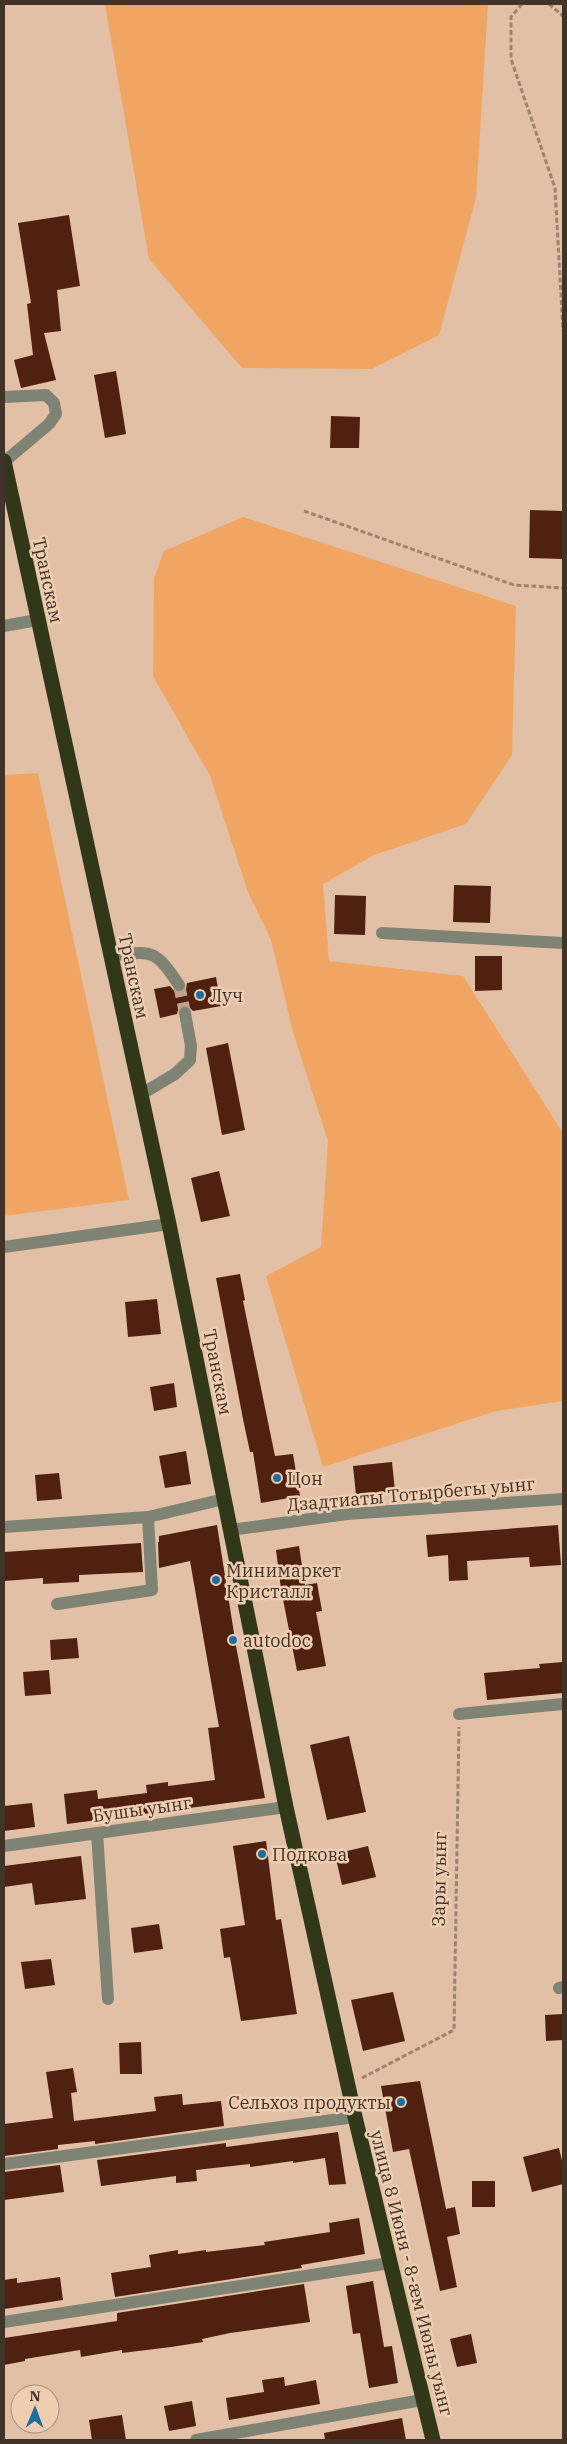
<svg xmlns="http://www.w3.org/2000/svg" width="567" height="2444" font-family="'IBM Plex Serif',serif">
  <style>
    .green { fill: #f1a562 }
    .building { fill: #50210f }
    .lines { fill: none; stroke-linecap: round; stroke-linejoin: round }
    .minor-tunnel { stroke: #c1a48c; stroke-width: 12; stroke-dasharray: 12 6; stroke-linecap: butt }
    .path { stroke: #9c8470; stroke-width: 3; stroke-dasharray: 5 2.5; stroke-linecap: butt }
    .minor { stroke: #7e8374; stroke-width: 12 }
    .highway { stroke: #303818; stroke-width: 15 }
    .poi-dot { fill: #1e6ea0; stroke: #eecdb1; stroke-width: 2 }
    .labels { text-anchor: middle; dominant-baseline: central; stroke-width: 5; stroke-linejoin: round; paint-order: stroke }
    .street-label { font-size: 18px; fill: #403328; stroke: #eecdb1 }
    .poi-label { font-size: 18px; fill: #403328; stroke: #eecdb1; text-anchor: start }
  </style>
  <rect width="100%" height="100%" fill="#e1c0a5"/>
  <path class="green" d="M105,4H488L476,198L439,335L372,369L242,368L149,259Z
    M243,517L516,606L512,755L466,824L374,855L323,884L329,961L463,976L563,1133V1401L496,1411L323,1467L266,1276L321,1247L328,1141L293,1032L271,940L248,892L210,776L153,676L154,578L164,551Z
    M38,773L129,1200L4,1216V775Z"/>
  <path class="building" d="M69,215L80,286L57,290L61,331L44,333L56,380L21,388L14,360L33,355L27,304L31,303L18,223Z
    M116,371L126,434L105,438L94,375Z
    M331,416L360,417L359,448H330Z
    M530,510L563,511V559L529,558Z
    M454,885L491,886L490,923L453,922Z
    M335,895L366,896L365,935L334,934Z
    M475,956H502V990L475,991Z
    M216,977L221,1006L193,1011L188,1006L183,1005L178,1010L177,1014L160,1018L154,989L170,986L175,992L180,993L186,989L187,983Z
    M228,1043L245,1130L222,1135L206,1048Z
    M219,1171L230,1216L201,1222L191,1178Z
    M240,1274L245,1300L243,1301L275,1456L293,1454L300,1496L261,1503L253,1452H250L243,1419L216,1278Z
    M157,1299L161,1334L128,1337L125,1302Z
    M174,1383L177,1407L154,1411L150,1387Z
    M186,1451L191,1484L165,1488L159,1456Z
    M392,1462L395,1491L356,1495L353,1466Z
    M59,1473L62,1499L37,1501L35,1475Z
    M217,1525L236,1646L265,1798L67,1824L64,1794L97,1790L98,1799L147,1793L146,1785L168,1782V1786L215,1780L208,1728L219,1727L190,1561L159,1568L158,1542H159V1536Z
    M558,1525L561,1565L530,1567L529,1557L467,1561L468,1580L449,1581L448,1555L428,1557L426,1535Z
    M141,1543L143,1572L79,1575V1582L43,1584V1578L4,1581V1552Z
    M299,1546L305,1585L317,1583L322,1611L316,1612L326,1666L297,1671L281,1589L276,1550Z
    M77,1638L79,1658L51,1660L50,1640Z
    M563,1662V1693L487,1700L484,1673L540,1668L539,1664Z
    M49,1670L51,1694L25,1696L23,1672Z
    M349,1736L366,1812L327,1820L310,1745Z
    M32,1803L35,1827L4,1831V1806Z
    M266,1841L276,1920L281,1919L297,2014L241,2021L230,1957L224,1958L220,1929L245,1925L233,1846Z
    M368,1846L376,1877L342,1885L335,1854Z
    M81,1856L86,1899L35,1905L32,1883L4,1887V1866Z
    M159,1924L163,1949L134,1953L131,1928Z
    M51,1959L55,1985L25,1989L21,1962Z
    M393,1992L405,2041L363,2051L351,2000Z
    M563,2014V2040L546,2041L545,2015Z
    M141,2042L142,2074H120L119,2043Z
    M73,2068L77,2092L71,2093L74,2121L156,2111L154,2097L182,2094L183,2105L221,2101L224,2126L95,2144V2141L58,2145V2149L4,2156V2124L53,2118L46,2072Z
    M420,2081L446,2209L455,2207L460,2234L447,2237L457,2287L440,2291L409,2149L393,2152L381,2086Z
    M338,2132L346,2184L329,2185L325,2158L293,2163V2161L250,2167V2164L196,2170L197,2181L176,2183V2176L101,2186L97,2160L226,2143V2147Z
    M559,2148L563,2165V2184L532,2192L523,2157Z
    M60,2165L64,2192L4,2200V2172Z
    M472,2181H495V2207H472Z
    M359,2218L365,2254L301,2265L302,2268L115,2297L111,2273L151,2267L149,2255L178,2250V2254L206,2250V2252L265,2245L264,2242L330,2232L329,2223Z
    M60,2277L63,2300L4,2309V2280L17,2278V2283Z
    M373,2281L384,2347L392,2346L398,2383L369,2388L360,2333L353,2334L346,2286Z
    M304,2284L310,2322L230,2333L202,2339L203,2342L171,2347L122,2353V2350L81,2357L80,2350L25,2359V2361L4,2365V2338L117,2321V2313Z
    M471,2334L477,2363L457,2367L450,2339Z
    M284,2377L285,2386L316,2380L320,2404L229,2420L226,2398L264,2392L262,2380Z
    M192,2401L196,2426L169,2431L164,2406Z
    M122,2415L126,2440H92L89,2420Z
    M402,2418L406,2440H325L324,2433Z"/>
  <g class="lines">
    <path class="minor-tunnel" d="M179,985L185,1013"/>
    <path class="path" d="M522,4L511,17V59L555,188L563,331
      M549,4L563,16
      M304,511L514,585L563,588
      M362,2078L454,2030L459,1727"/>
    <path class="minor" d="M4,397L46,395L54,403L56,414L49,424L4,462
      M4,626L37,620
      M382,933L563,943
      M110,956C153,951 154,948 179,985
      M140,1095L175,1074L190,1060L191,1046L185,1013
      M4,1247L169,1224
      M4,1527L148,1517L224,1499
      M231,1530L347,1514L563,1499
      M57,1604L152,1590L148,1517
      M459,1714L563,1704
      M97,1833L108,1999
      M4,1846L286,1807
      M559,1988L563,1987
      M4,2164L355,2117
      M4,2322L390,2263
      M196,2440L422,2400"/>
    <path class="highway" d="M4,461L169,1224L286,1807L355,2117L433,2440"/>
  </g>
  <g class="poi-dot">
    <circle cx="200" cy="995" r="5"/>
    <circle cx="277" cy="1478" r="5"/>
    <circle cx="216" cy="1580" r="5"/>
    <circle cx="233" cy="1640" r="5"/>
    <circle cx="262" cy="1854" r="5"/>
    <circle cx="401" cy="2102" r="5"/>
  </g>
  <g class="labels">
    <g class="street-label">
      <text transform="translate(48 580) rotate(78)">Транскам</text>
      <text transform="translate(134 976) rotate(78)">Транскам</text>
      <text transform="translate(218 1372) rotate(79)">Транскам</text>
      <text transform="translate(411 1494) rotate(-5)">Дзадтиаты Тотырбегы уынг</text>
      <text transform="translate(142 1809) rotate(-8)">Бушы уынг</text>
      <text transform="translate(439 1879) rotate(-89)">Зары уынг</text>
      <text transform="translate(412 2273) rotate(76)">улица 8 Июня - 8-ӕм Июны уынг</text>
    </g>
    <g class="poi-label">
      <text x="210" y="995">Луч</text>
      <text x="287" y="1478">Цон</text>
      <text x="226" y="1570">Минимаркет<tspan x="226" dy="21">Кристалл</tspan></text>
      <text x="243" y="1640">autodoc</text>
      <text x="272" y="1854">Подкова</text>
      <text x="391" y="2102" text-anchor="end">Сельхоз продукты</text>
    </g>
  </g>
  <rect width="567" height="2444" fill="none" stroke="#403328" stroke-width="10"/>
  <g transform="translate(35 2409) rotate(1)"><circle r="24" fill="#eecdb1" stroke="#a88f7a"/>
  <path d="M0-4L9 19L0 12L-9 19Z" fill="#1e6ea0"/>
  <text y="-8" font-size="14" font-weight="bold" text-anchor="middle" fill="#403328">N</text>
  </g>
</svg>
